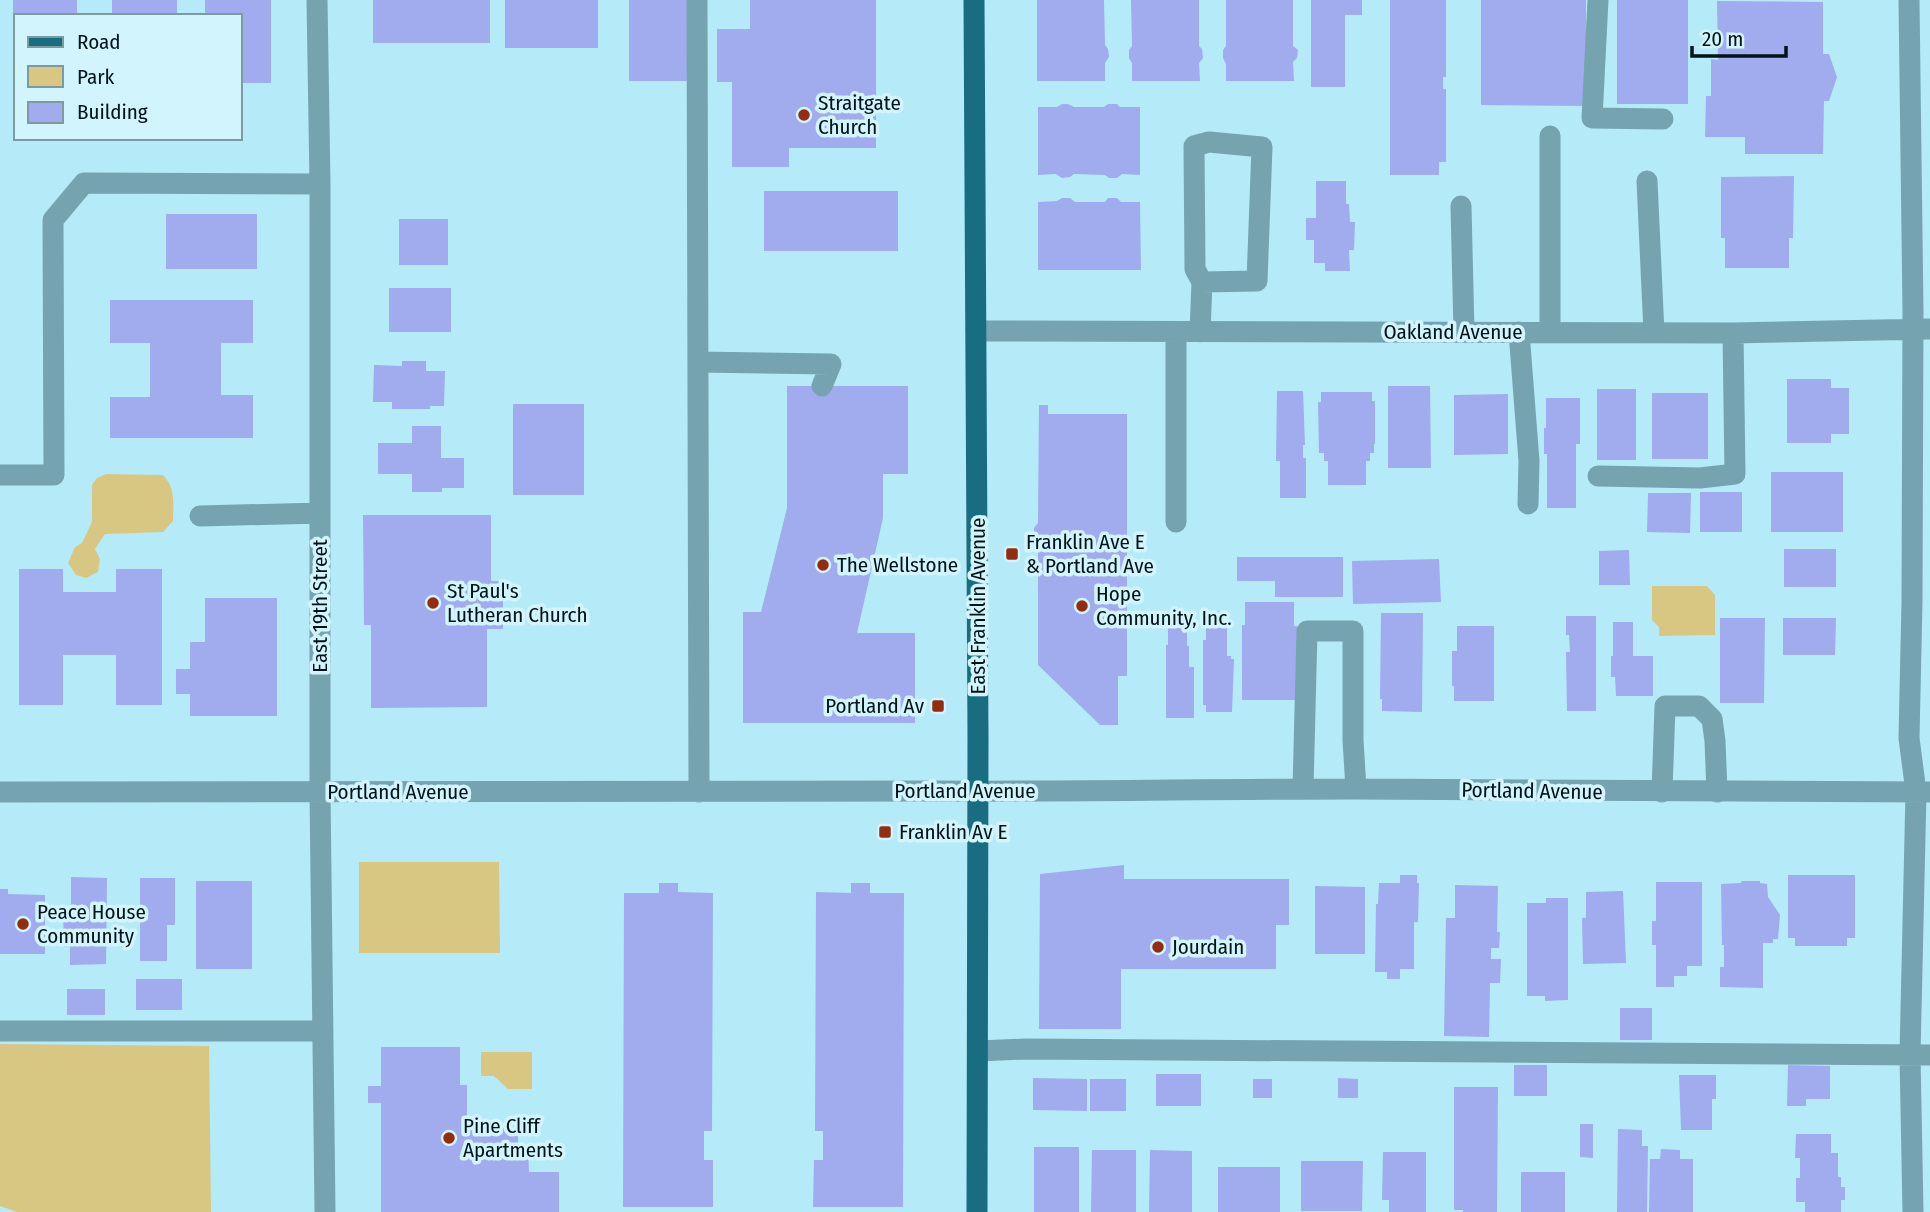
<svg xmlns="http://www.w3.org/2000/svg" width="1930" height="1212" font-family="'Fira Sans Condensed',sans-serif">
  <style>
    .green { fill: #d8c783 }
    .building { fill: #a0aced }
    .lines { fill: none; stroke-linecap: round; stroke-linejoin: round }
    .minor { stroke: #75a4b0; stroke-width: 21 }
    .major { stroke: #196d80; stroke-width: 21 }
    .poi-dot { fill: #942d0d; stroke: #d1f4fd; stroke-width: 2.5 }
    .labels { text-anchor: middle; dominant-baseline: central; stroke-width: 7; stroke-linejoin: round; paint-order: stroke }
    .poi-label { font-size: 21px; fill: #011318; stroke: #d1f4fd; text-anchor: start }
    .street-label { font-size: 21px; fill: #011318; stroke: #d1f4fd }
  </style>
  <rect width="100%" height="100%" fill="#b5eaf8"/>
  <path class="green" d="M106,474L163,475C176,488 173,504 173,521L163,532L105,534L95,549L100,559L98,572L86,578L76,575L68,563L75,547L82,543L92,522V485L97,478Z
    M1652,586H1707L1715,595V635L1659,636V627L1652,620Z
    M359,862H499L500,953H359Z
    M0,1044L209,1046L211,1212H17L0,1206Z
    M481,1052H532V1089H508L494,1076H481Z"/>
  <path class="building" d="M13,0H77V16H16V84H13Z
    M112,0H177V16H112Z
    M205,0H271V83H240V16H205Z
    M373,0H490V43H373Z
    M505,0H598V48H505Z
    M629,0H687V81H629Z
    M750,0H876V148H789V167H732V82H717V29H750Z
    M1037,0H1104L1105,45L1108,49L1109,57L1105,63V81H1037Z
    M1131,0H1199V46L1202,49L1203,58L1199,63L1200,81H1132V63L1129,58V50L1132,46Z
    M1226,0H1293V46L1298,50L1297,58L1293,62L1294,81H1226V64L1223,58V50L1226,46Z
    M1311,0H1362V15H1345V87H1311Z
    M1390,0H1446V77H1443V89H1446V162H1439V175H1390Z
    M1481,0H1586V106L1481,105Z
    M1617,0H1688V104H1617Z
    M1717,1L1823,2V54H1829L1837,77L1829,101H1824L1823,154H1745V137H1705L1706,96H1711V59L1718,60Z
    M1062,104H1068L1074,107H1104L1108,104H1117L1120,107H1140V175L1122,174L1117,178H1109L1105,175L1074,174L1070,177L1062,178L1056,174L1038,175V107H1057Z
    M1794,176L1793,238H1789V268H1725V238H1721V177Z
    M1316,181H1346V204H1349L1350,222H1355L1354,250H1349L1350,271H1325V263H1314V240H1306V218H1316Z
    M764,191H898V251H764Z
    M1062,198H1070L1075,202H1105L1108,198H1117L1121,202H1140L1141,270H1038V202L1057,201Z
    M166,214H257V269H166Z
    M399,219H448V265H399Z
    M389,288H451V332H389Z
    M110,300H253V343H221V395H253V438H110V397H150V343H110Z
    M402,361H426V371H445L444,406H430V409H392V402H373L374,365L402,366Z
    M1787,379H1831V388H1849V434H1831V443H1787Z
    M787,386H908V474H883V518L857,633H915V723H743V612H761L787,508Z
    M1388,386H1430L1431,468H1388Z
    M1597,389H1636V460H1597Z
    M1277,391H1303L1305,445H1303V458H1306V498H1280V461H1276Z
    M1321,392H1372V401H1375V444H1374V453H1370V461H1366V485H1328V461H1324V453H1319L1318,402H1321Z
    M1652,393H1708V459H1652Z
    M1508,394V454L1454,455V395Z
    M1546,398H1580V444H1576V508H1547V454H1544V428H1546Z
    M513,404H584V495H513Z
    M1039,405H1048V414H1127V676H1118V725H1100L1038,665V548L1034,544V528L1038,523Z
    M412,426H441V458H464V488H442V492H412V474H378V443H412Z
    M1771,472H1843V532H1771Z
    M1700,492H1742V532H1700Z
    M1648,493H1691L1690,533L1647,532Z
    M363,515H491V581H503V629H487V707L371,708V625H364Z
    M1784,549H1836V587H1784Z
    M1629,550L1630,585H1599V551Z
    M1237,557H1343V597H1275V581H1237Z
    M1439,559L1441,602L1353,604L1352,561Z
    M19,569H63V592H116V569H162V705H116V655H63V705H19Z
    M205,598H277V716H190V694H176V669H190V642H205Z
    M1245,602H1294V626H1297V700H1242V625H1245Z
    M1206,611L1227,612V656H1231V659H1234L1232,712H1206V705H1203V640H1206Z
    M1381,613H1423L1422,712L1382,711V699H1380Z
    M1566,616H1596V711H1567L1566,652H1570L1569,635H1566Z
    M1720,618H1765L1764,703H1720Z
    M1783,618H1836L1835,655H1783Z
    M1613,622H1633V656H1653V696H1616L1615,677H1611V656H1613Z
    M1168,626H1187V646H1189V667H1194V718H1166V645H1168Z
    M1457,626H1494V701H1454V686H1452V651H1457Z
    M1124,865V879H1289V925H1276V969H1121V1029H1039L1040,874Z
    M1400,875H1417V883H1419L1418,922H1414V969H1400V979H1387V972H1375L1376,904H1378L1379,883H1400Z
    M1788,875H1855V938H1847V946H1795V938H1788Z
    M71,877L107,878L106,964L70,965V946L64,947L63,910L71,912Z
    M140,878H175V925H167V961H140Z
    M196,881H252V969H196Z
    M1742,881H1760V883L1767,884L1768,897L1780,915L1778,939H1773V943H1763V988L1720,987V967H1724V945H1722L1721,884L1741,883Z
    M1656,882H1702V966H1687V976H1674V987H1656V945H1652V921H1656Z
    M659,883H678V892L713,893L712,1131H704V1160H713V1207H623L624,893H659Z
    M851,883H870V893H904L903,1207H813L814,1160H823V1131H815L816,892L851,893Z
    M1455,885L1498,886L1497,932H1500L1499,948H1491V959H1501L1500,983H1490L1489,1037L1444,1036L1446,918H1455Z
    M1315,886L1365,887V954H1315Z
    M0,889H8V894L45,895V954H0Z
    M1623,891L1626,963L1583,964L1582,918H1586V892Z
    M1546,898H1568V1000L1545,1001V996H1527V903H1546Z
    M136,979H182V1010H136Z
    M67,989H105V1015H67Z
    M1620,1008H1652V1040H1620Z
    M381,1047H460V1085H467V1128H518V1147H528L529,1172H559V1212H381V1103H368V1086H381Z
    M1514,1065H1547V1096H1514Z
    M1788,1065L1830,1066V1099H1806V1106H1787Z
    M1156,1074H1201V1106H1156Z
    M1679,1075H1716V1099H1712V1130H1681Z
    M1033,1078L1087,1079V1111L1033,1110Z
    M1338,1078L1358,1079V1098H1338Z
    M1090,1079H1126V1111H1090Z
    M1253,1079H1272V1098H1253Z
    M1454,1087H1498L1497,1212H1463V1210H1454Z
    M1580,1124H1593V1158L1580,1157Z
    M1618,1129L1642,1130V1146H1648L1647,1212H1617Z
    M1796,1134H1831V1153H1838V1177H1841V1187H1845V1200H1841V1212H1805V1202H1796V1178H1800V1158H1795Z
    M1034,1147H1079V1212H1034Z
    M1661,1149L1680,1150V1159H1693V1212H1649L1650,1159H1660Z
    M1092,1150H1136V1212H1091Z
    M1150,1150L1192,1151V1212H1149Z
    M1383,1152H1426V1212H1389V1200H1382Z
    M1301,1161H1363L1362,1211H1301Z
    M1218,1167H1280V1212H1218Z
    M1521,1172H1565V1212H1521Z"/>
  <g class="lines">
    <path class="minor" d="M317,0L320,184V792L325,1212
      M697,0L699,792
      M1598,0L1592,118L1663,119
      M1909,0L1913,311L1912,602L1909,738L1916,792L1910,1055L1913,1212
      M1550,136V332
      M1647,181L1654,333
      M1461,206L1464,332
      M976,331L1733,333L1930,329
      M1176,332V522
      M1200,332L1202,282L1195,269L1194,146L1209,142L1262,147L1257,281L1202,282
      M1519,332L1529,461L1528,504
      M698,362L831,364L822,386
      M0,475H54L53,220L84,183L320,184
      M1598,476L1700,478L1735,474L1733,333
      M200,516L320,513
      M1303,789L1307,631H1353V740L1356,789
      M0,792L935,791C1074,792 1213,789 1353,789C1545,789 1738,792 1930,792
      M1662,792L1665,706H1699L1712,719L1715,741L1717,792
      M0,1031H323
      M978,1051L1026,1049L1930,1055"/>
    <path class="major" d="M974,0L978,736L977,1212"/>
  </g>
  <g class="poi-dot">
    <circle cx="804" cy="115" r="7"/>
    <rect x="1005" y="547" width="14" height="14" rx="3.5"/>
    <circle cx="823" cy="565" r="7"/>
    <circle cx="433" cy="603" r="7"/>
    <circle cx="1082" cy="606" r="7"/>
    <rect x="931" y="699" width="14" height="14" rx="3.5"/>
    <rect x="878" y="825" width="14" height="14" rx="3.5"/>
    <circle cx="23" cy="924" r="7"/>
    <circle cx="1158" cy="947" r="7"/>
    <circle cx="449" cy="1138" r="7"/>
  </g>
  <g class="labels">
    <g class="poi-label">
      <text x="818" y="103">Straitgate<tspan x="818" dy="24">Church</tspan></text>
      <text x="1026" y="542">Franklin Ave E<tspan x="1026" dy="24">&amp; Portland Ave</tspan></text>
      <text x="837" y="565">The Wellstone</text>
      <text x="447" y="591">St Paul's<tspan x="447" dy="24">Lutheran Church</tspan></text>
      <text x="1096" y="594">Hope<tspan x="1096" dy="24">Community, Inc.</tspan></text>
      <text x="924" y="706" text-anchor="end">Portland Av</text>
      <text x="899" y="832">Franklin Av E</text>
      <text x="37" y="912">Peace House<tspan x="37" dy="24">Community</tspan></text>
      <text x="1172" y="947">Jourdain</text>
      <text x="463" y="1126">Pine Cliff<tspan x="463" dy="24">Apartments</tspan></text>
    </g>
    <g class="street-label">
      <text x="1453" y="332">Oakland Avenue</text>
      <text transform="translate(320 606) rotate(-90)">East 19th Street</text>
      <text transform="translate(978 606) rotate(-90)">East Franklin Avenue</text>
      <text x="965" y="791">Portland Avenue</text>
      <text transform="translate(1532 791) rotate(1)">Portland Avenue</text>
      <text x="398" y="792">Portland Avenue</text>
    </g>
  </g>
  <rect x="14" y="14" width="228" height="126" fill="#d1f4fd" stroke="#7e9aa1" stroke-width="2"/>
  <rect x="28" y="37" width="35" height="10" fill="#196d80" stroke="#7e9aa1" stroke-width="2"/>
  <text x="77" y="49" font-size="21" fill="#011318">Road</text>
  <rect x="28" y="66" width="35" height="21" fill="#d8c783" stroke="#7e9aa1" stroke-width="2"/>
  <text x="77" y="84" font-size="21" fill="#011318">Park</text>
  <rect x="28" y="102" width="35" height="21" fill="#a0aced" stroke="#7e9aa1" stroke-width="2"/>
  <text x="77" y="119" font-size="21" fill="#011318">Building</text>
  <path d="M1692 46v10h94v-10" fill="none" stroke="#011318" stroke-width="3.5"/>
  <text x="1702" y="46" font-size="21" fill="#011318" stroke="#d1f4fd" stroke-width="5" paint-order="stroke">20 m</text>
</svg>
